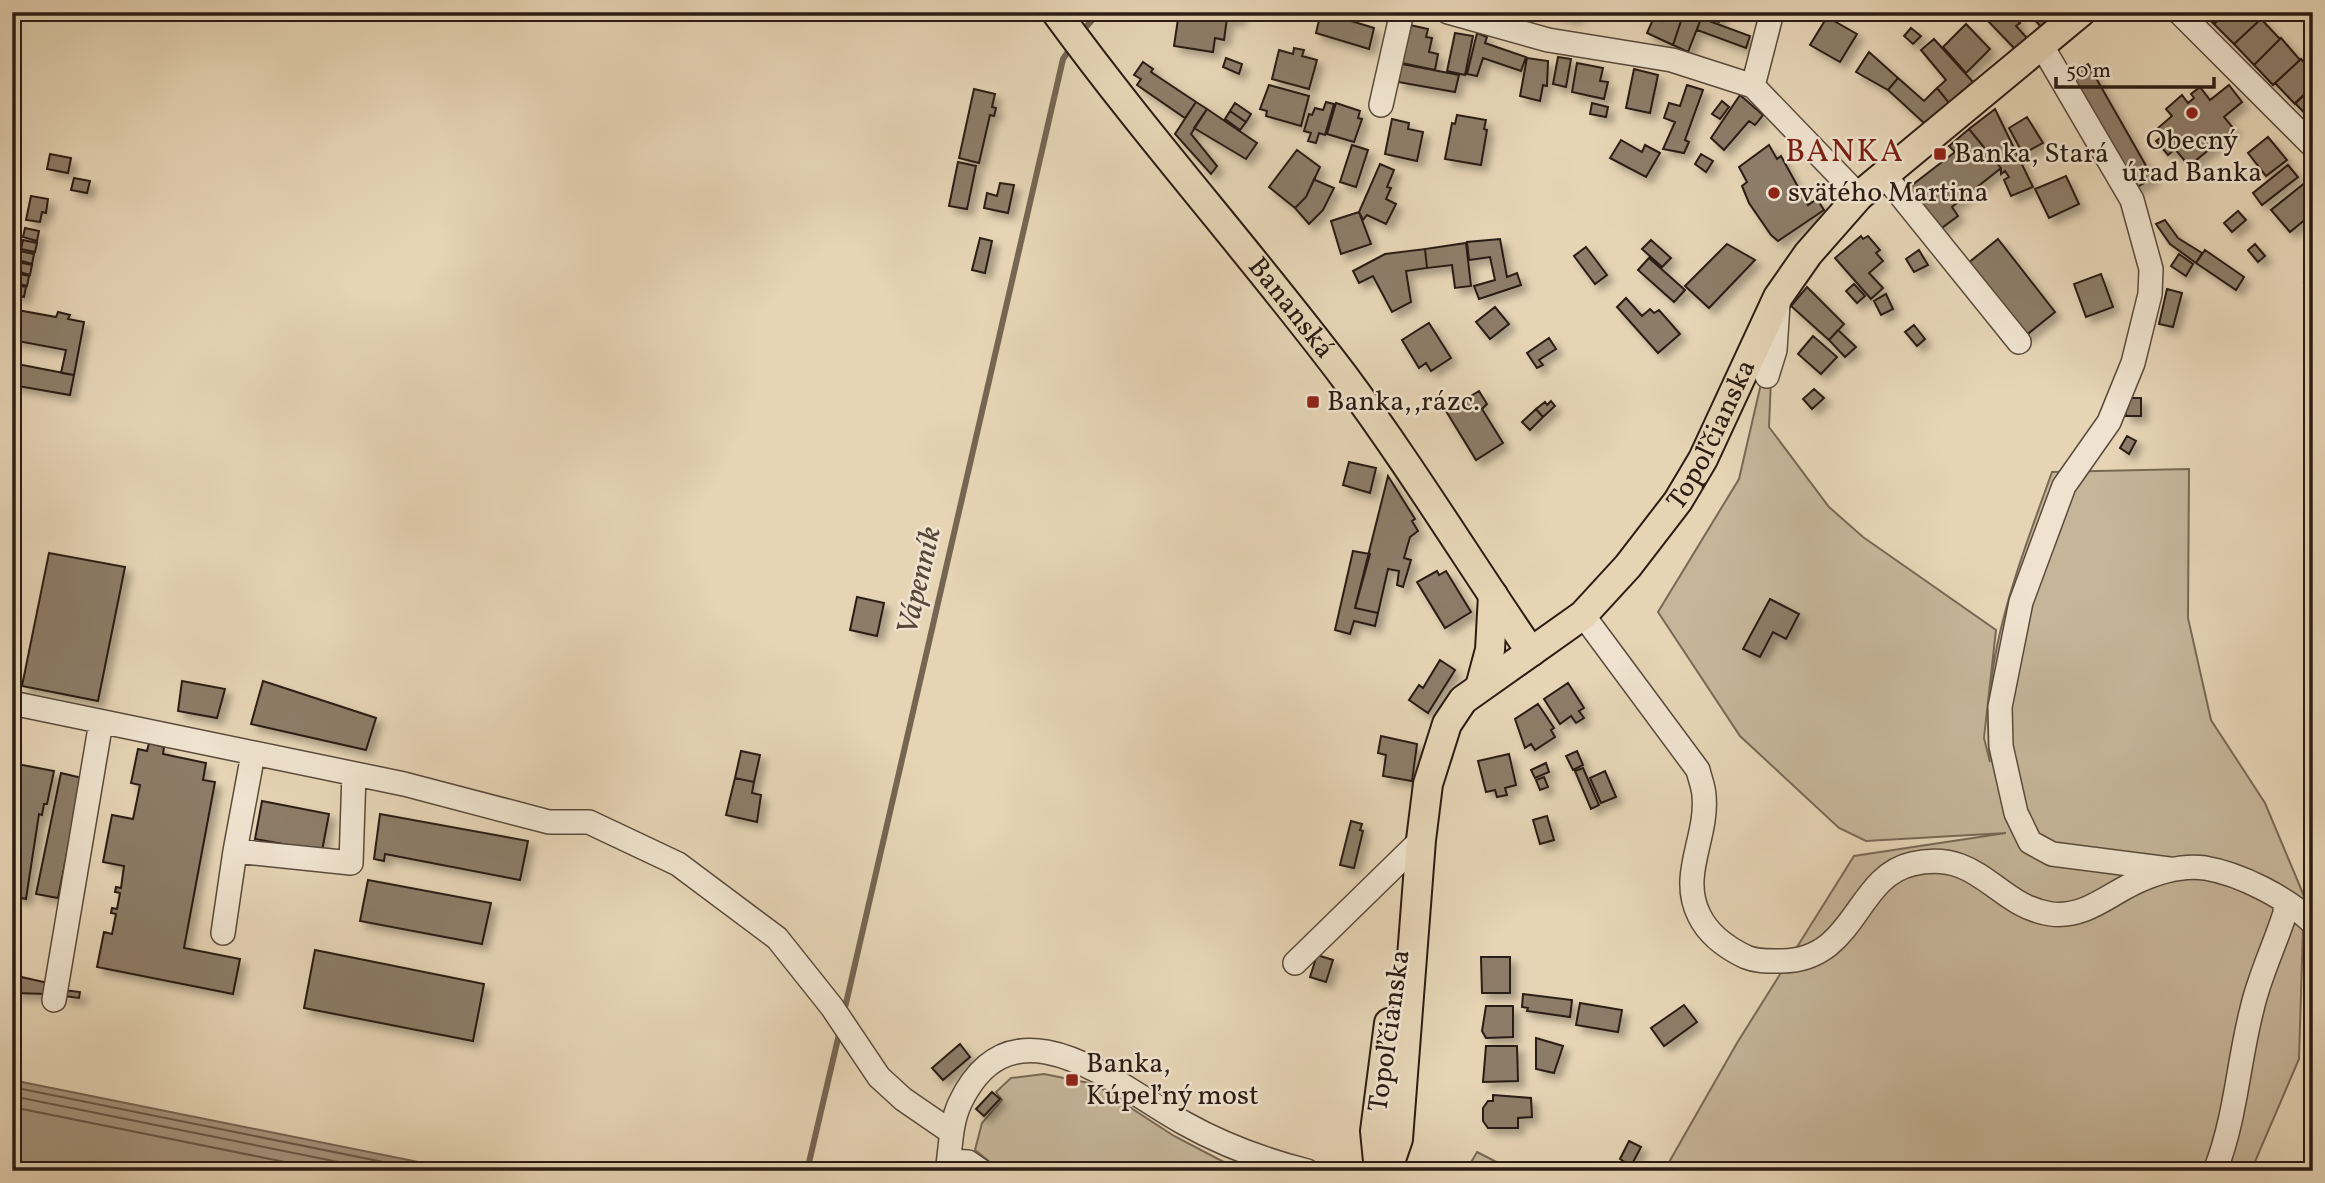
<svg xmlns="http://www.w3.org/2000/svg" width="2325" height="1183" font-family="Vollkorn,serif">
  <style>
    .green { fill: #c6b599; stroke: #796856; stroke-width: 2 }
    .water { fill: #a7957e; stroke: #766553; stroke-width: 2 }
    .lines { fill: none; stroke-linecap: round; stroke-linejoin: round }
    .shore { stroke: #6a5848; stroke-width: 2 }
    .stream { stroke: #766553; stroke-width: 6 }
    .building { fill: #8d7c67; stroke: #2c1c13; stroke-width: 2; filter: url(#shadow) }
    .minor-casing { stroke: #5a4a3c; stroke-width: 26 }
    .major-casing { stroke: #2c1c13; stroke-width: 32 }
    .minor { stroke: #efe3cf; stroke-width: 23 }
    .major { stroke: #e6d4b5; stroke-width: 28 }
    .poi-dot { fill: #8f2418; stroke: #efe3cf; stroke-width: 2.5 }
    .labels { text-anchor: middle; dominant-baseline: central; stroke-width: 5; stroke-linejoin: round; paint-order: stroke }
    .poi-label { font-size: 28px; fill: #2c1c13; stroke: #efe3cf; text-anchor: start }
    .street-label { font-size: 28px; fill: #2c1c13; stroke: #efe3cf }
    .water-label { font-size: 30px; font-style: italic; fill: #574638; stroke: #efe3cf }
    .quarter-label { font-size: 32px; letter-spacing: 2px; fill: #7a1f14; stroke: #efe3cf }
  </style>
  <defs>
    <filter id="shadow"><feDropShadow dx="6" dy="6" stdDeviation="3.5" flood-color="#0004"/></filter>
  </defs>
  <rect width="100%" height="100%" fill="#e6d4b5"/>
  <filter id="stains"><feTurbulence type="fractalNoise" baseFrequency=".00286" numOctaves="4"/><feColorMatrix values="0 0 0 0 .2 0 0 0 0 .09 0 0 0 0 .02 0 0 0 .5 -.17"/></filter>
  <radialGradient id="worn" r=".72"><stop offset=".6" stop-color="#630" stop-opacity="0"/><stop offset="1" stop-color="#630" stop-opacity=".3"/></radialGradient>
  <path class="green" d="M1763,375L1771,379L1769,427L1829,507L1863,537L1996,630L1984,738L1990,762C1979,662 2019,565 2052,472L2189,469L2188,618L2211,720L2265,803L2304,896L2299,1059L2251,1171H1664L1737,1043L1854,856L2006,833L1866,841L1839,828L1740,736L1658,612L1739,479Z
    M1044,1074L1094,1084L1174,1136L1241,1171H1001L975,1150L982,1123L1002,1100L996,1092L1011,1078Z
    M1477,1152L1514,1171H1466Z"/>
  <path class="water" d="M12,1080L463,1171H12Z"/>
  <g class="lines">
    <path class="shore" d="M12,1087L428,1171
      M12,1096L383,1171
      M12,1107L330,1171"/>
    <path class="stream" d="M1080,34L1099,12
      M844,1012L1063,59L1072,46
      M807,1171L840,1030"/>
  </g>
  <path class="building" d="M1179,12L1227,18L1224,40L1215,38L1213,52L1174,46Z
    M1189,12H1240L1239,20Z
    M1321,12L1350,14L1348,20L1374,28L1369,49L1316,33Z
    M1553,12H1580L1572,18Z
    M1665,12H1684L1673,45L1647,33L1654,17L1662,21Z
    M1684,12L1702,16L1688,52L1673,45Z
    M1692,12H1722L1719,22Z
    M1992,12H2010L2020,23L2016,26L2027,38L2015,49L1986,19Z
    M2028,12H2048L2052,17L2041,27Z
    M2202,12H2227L2214,24Z
    M2227,12H2254L2261,19L2234,44L2214,24Z
    M1827,17L1857,34L1840,62L1810,45Z
    M1701,18L1750,36L1746,48L1697,30Z
    M2261,19L2280,39L2254,65L2234,44Z
    M1966,24L1990,49L1966,73L1943,47Z
    M1410,25L1428,29L1426,37L1432,38L1429,52L1438,54L1435,70L1402,63Z
    M1911,28L1921,36L1913,44L1904,36Z
    M1455,33L1473,36L1465,75L1447,71Z
    M1477,33L1487,37L1485,43L1526,57L1521,71L1483,58L1477,76L1467,74Z
    M2281,38L2300,60L2273,85L2254,65Z
    M1934,39L1973,82L1949,103L1937,88L1946,80L1921,50Z
    M1294,48L1304,50L1302,56L1317,60L1309,89L1272,79L1279,50L1293,54Z
    M1869,52L1898,78L1888,90L1856,72Z
    M1558,57L1571,59L1566,87L1553,84Z
    M1226,58L1242,64L1239,74L1223,67Z
    M1527,58L1548,61L1547,86L1543,85L1540,101L1520,96Z
    M2301,59L2313,72V86L2295,104L2275,83Z
    M1143,62L1153,69L1151,72L1196,102L1185,118L1137,85L1141,79L1134,75Z
    M1577,63L1603,68L1600,81L1608,82L1604,99L1572,92Z
    M1402,64L1459,75L1455,92L1398,82Z
    M2088,64L2153,178L2134,189L2069,75Z
    M1634,69L1658,75L1650,113L1626,108Z
    M1898,78L1924,101L1937,88L1949,103L1925,124L1888,90Z
    M1269,85L1309,96L1301,126L1266,116L1267,111L1260,109Z
    M1687,85L1703,90L1685,140L1689,142L1684,153L1663,149L1675,122L1664,118L1669,103L1680,106Z
    M2229,85L2242,102L2224,117L2234,129L2189,166L2175,149L2168,155L2156,141L2164,135L2158,128L2172,116L2166,109L2182,95L2188,103L2194,98L2191,94L2200,87L2210,100Z
    M2313,86V122L2295,103Z
    M974,89L995,94L992,107L996,108L994,116L990,115L979,163L959,158Z
    M1740,95L1763,115L1755,125L1749,121L1724,150L1711,138Z
    M1722,101L1729,107L1720,119L1712,114Z
    M1196,102L1207,109L1191,134L1217,166L1211,174L1175,134Z
    M1326,102L1334,104L1325,135L1319,133L1316,143L1308,141L1311,133L1304,131L1309,114L1312,115L1315,108L1323,110Z
    M1235,103L1251,114L1246,122L1230,111Z
    M1336,103L1360,111L1358,118L1362,119L1354,142L1327,134Z
    M1592,103L1608,107L1606,117L1590,114Z
    M1207,109L1257,143L1246,159L1194,128Z
    M1995,109L2033,187L2011,196L2004,180L2009,177L2005,171L2001,174V168L1969,129Z
    M1230,111L1246,122L1240,130L1225,119Z
    M1457,115L1486,120L1484,129L1487,130L1481,165L1445,159L1452,123L1455,124Z
    M2027,117L2043,143L2023,154L2009,128Z
    M1392,119L1409,123L1408,129L1423,132L1417,161L1385,154Z
    M1969,129L2001,168L1952,207L1958,216L1939,230L1907,189L1955,152L1949,146Z
    M2268,137L2287,160L2266,176L2248,153Z
    M1621,140L1642,152L1645,145L1660,153L1646,177L1610,158Z
    M1352,145L1368,150L1356,187L1340,182Z
    M1769,145L1777,159L1781,156L1808,205L1817,199L1824,210L1778,241L1771,235L1749,203L1742,186L1747,182L1739,167Z
    M1297,150L1320,167L1306,197L1295,208L1269,187Z
    M50,154L71,158L68,173L47,169Z
    M1701,154L1713,161L1706,172L1695,164Z
    M958,162L976,166L967,209L949,206Z
    M1380,164L1394,170L1387,187L1391,188L1386,199L1396,204L1386,224L1367,215L1363,220L1359,212Z
    M2288,165L2298,177L2262,205L2253,193Z
    M2066,176L2079,204L2049,218L2035,189Z
    M1315,177V180L1334,188L1323,210L1309,224L1295,208L1306,197Z
    M74,178L90,181L87,193L71,190Z
    M2306,182L2313,191V213L2290,232L2271,210Z
    M1000,183L1014,185L1008,213L984,208L987,193L997,196Z
    M31,196L48,199L46,213L42,212L40,222L26,220Z
    M2238,211L2246,220L2232,232L2224,223Z
    M1359,212L1371,244L1341,254L1331,221Z
    M2165,220L2178,238L2202,253L2196,263L2170,244L2156,224Z
    M25,228L39,231L37,241L23,237Z
    M1861,236L1863,239L1868,236L1880,250L1876,253L1883,261L1869,273L1883,288L1871,299L1835,258Z
    M980,238L992,241L985,273L972,270Z
    M1500,239L1507,277L1517,273L1521,285L1479,299L1474,286L1495,280L1490,257L1469,260L1467,242Z
    M1998,239L2055,312L2024,337L1967,264Z
    M23,240L37,243L35,252L21,249Z
    M1651,240L1671,258L1662,267L1642,249Z
    M1466,243L1471,286L1455,288L1452,265L1427,268L1425,249Z
    M1727,244L1755,260L1709,308L1685,286Z
    M2255,244L2265,256L2258,262L2248,250Z
    M1586,247L1607,275L1595,284L1574,256Z
    M1425,249L1427,268L1406,271L1411,302L1392,312L1373,276L1359,283L1353,271L1385,254Z
    M1919,250L1928,265L1914,272L1906,259Z
    M2205,250L2244,277L2236,290L2196,263Z
    M20,251L34,254L32,264L18,260Z
    M2179,254L2193,264L2186,276L2171,266Z
    M1649,258L1685,290L1674,302L1638,270Z
    M18,262L32,265L30,275L16,271Z
    M15,273L29,276L27,286L13,282Z
    M2101,274L2113,307L2086,317L2074,284Z
    M2313,276V294H2312L2304,283Z
    M13,284L26,287L24,297L12,294Z
    M1854,284L1865,296L1857,303L1846,291Z
    M1807,287L1844,324L1829,340L1791,306Z
    M2167,289L2182,293L2173,327L2159,324Z
    M1886,294L1893,309L1881,315L1874,301Z
    M1626,298L1642,316L1650,309L1654,313L1659,310L1680,334L1658,353L1617,307Z
    M1495,307L1509,324L1490,339L1476,322Z
    M12,309L56,317L58,312L70,315L68,319L84,322L74,375L61,373L66,350L12,340Z
    M1429,323L1451,358L1431,371L1426,363L1419,368L1402,340Z
    M1914,325L1925,339L1917,346L1905,332Z
    M1838,330L1856,347L1845,357L1829,340Z
    M1813,336L1837,357L1821,374L1798,354Z
    M1549,338L1556,349L1539,360L1543,365L1537,368L1527,353Z
    M12,363L74,375L70,395L12,385Z
    M1814,389L1824,398L1812,409L1803,399Z
    M1479,391L1487,404L1482,409L1503,443L1476,460L1446,411Z
    M2125,398H2141V416H2126Z
    M1551,401L1555,406L1543,417L1536,409L1545,402L1547,405Z
    M1536,409L1543,417L1530,430L1522,422Z
    M2127,436L2136,441L2129,454L2120,448Z
    M1349,462L1376,468L1370,493L1343,485Z
    M1388,476L1415,519L1412,521L1418,531L1410,537L1404,558L1411,560L1403,587L1397,585L1399,571L1388,569L1378,613L1355,608Z
    M1353,551L1370,554L1355,608L1378,613L1375,626L1354,621L1350,634L1335,630Z
    M49,553L125,567L98,701L22,686Z
    M1437,571L1439,575L1446,571L1471,612L1445,628L1417,582Z
    M857,597L884,603L877,636L850,630Z
    M1770,599L1799,614L1786,639L1773,632L1760,657L1743,649Z
    M1440,660L1455,670L1428,713L1409,700L1419,685L1423,688Z
    M182,681L225,689L217,718L178,711Z
    M263,681L376,718L366,750L251,724Z
    M1568,683L1584,708L1579,711L1584,718L1576,723L1571,716L1560,724L1544,699Z
    M1538,704L1554,728L1551,730L1555,737L1535,750L1531,744L1525,748L1515,719Z
    M1381,736L1417,744L1412,781L1383,776L1386,755L1378,753Z
    M149,743L164,747L163,754L206,763L203,780L215,782L184,948L240,959L233,994L97,967L104,932L112,934L116,914L111,913L112,908L117,909L120,893L115,892L116,887L121,888L124,866L103,862L112,815L133,819L140,785L131,783L138,749L147,751Z
    M741,751L760,755L754,782L735,778Z
    M1577,751L1583,765L1573,770L1566,756Z
    M1509,754L1516,785L1505,788L1507,795L1497,797L1495,790L1486,792L1478,761Z
    M12,763L54,771L47,804H44L42,815L39,814L26,899L12,896Z
    M1546,763L1549,772L1535,778L1531,770Z
    M1583,768L1599,805L1591,809L1575,771Z
    M1605,771L1616,797L1601,803L1590,778Z
    M61,773L82,778L58,898L36,894Z
    M1544,777L1548,787L1540,790L1536,780Z
    M735,778L754,782L752,793L761,795L757,822L726,815Z
    M262,801L329,814L322,851L255,839Z
    M380,814L528,841L520,880L385,854L384,861L374,859Z
    M1547,816L1554,840L1540,844L1533,820Z
    M1351,821L1362,824L1360,830L1363,831L1354,868L1340,865Z
    M368,880L491,903L482,944L360,921Z
    M315,950L484,984L473,1041L304,1008Z
    M1317,955L1333,960L1326,982L1310,977Z
    M1481,957H1510V993H1482Z
    M17,976L48,983L47,994L15,993Z
    M64,990L80,992L79,998L63,996Z
    M1523,994L1572,1000L1570,1017L1527,1011L1528,1008L1522,1007Z
    M1580,1003L1622,1010L1618,1032L1576,1025Z
    M1684,1005L1697,1022L1664,1046L1651,1028Z
    M1486,1006H1513V1037L1486,1038L1482,1031Z
    M1536,1038L1563,1046L1554,1073L1536,1069Z
    M960,1044L970,1057L943,1080L932,1068Z
    M1486,1046H1517L1518,1081L1483,1082Z
    M992,1092L1000,1099L984,1116L976,1109Z
    M1493,1095L1531,1098L1532,1117L1518,1118V1128H1488L1483,1121V1108L1488,1101H1493Z
    M1629,1141L1641,1147L1631,1166L1620,1159Z"/>
  <g class="lines">
    <g class="minor-casing">
      <path id="minor" d="M1448,12L1548,40L1672,60L1753,86L1859,196
        M2179,12L2313,146
        M2042,46L2132,200L2151,269L2150,294L2133,363L2109,422L2064,486L2021,602L2000,707L2001,746L2016,813L2030,842L2052,854L2169,869
        M1753,86L1772,12
        M1381,105L1402,12
        M1885,176L2019,342
        M1767,376L1775,350L1778,304
        M1583,615L1698,770C1700,779 1704,788 1704,796C1708,837 1679,875 1699,915C1708,934 1727,948 1746,957C1758,962 1769,961 1782,961C1856,960 1855,877 1912,864C1980,848 1995,906 2051,914C2084,918 2107,896 2134,883C2155,873 2182,865 2205,868C2241,874 2287,898 2313,923
        M12,703L404,784L549,822H589L678,864L777,938L832,1007L879,1077L903,1099L951,1132
        M253,754L235,851L351,863L354,774
        M223,933L235,851
        M1295,963L1421,840
        M54,1000L101,722
        M949,1161L968,1162L981,1171
        M947,1171C951,1149 950,1124 960,1103C1013,992 1117,1086 1184,1123C1223,1145 1264,1160 1307,1171
        M2215,1171C2236,1118 2238,1063 2252,1009C2259,977 2275,945 2285,913V902"/>
    </g>
    <g class="major-casing">
      <g id="major">
        <path id="s1" d="M1056,12C1147,137 1250,252 1343,375C1410,465 1468,560 1531,652"/>
        <path d="M1480,687L1490,650L1493,595"/>
        <path d="M1379,1171L1375,1131L1389,1023"/>
        <path id="s2" d="M1387,1171L1398,1139L1421,840L1428,784L1447,724L1463,700L1583,615L1628,566L1678,501L1703,459L1778,297L1808,254L1859,196L2081,12"/>
      </g>
    </g>
    <use href="#minor" class="minor"/>
    <use href="#major" class="major"/>
  </g>
  <g class="poi-dot">
    <circle cx="2192" cy="113" r="7"/>
    <rect x="1933" y="147" width="14" height="14" rx="3.5"/>
    <circle cx="1774" cy="193" r="7"/>
    <rect x="1306" y="395" width="14" height="14" rx="3.5"/>
    <rect x="1065" y="1073" width="14" height="14" rx="3.5"/>
  </g>
  <g class="labels">
    <g class="poi-label">
      <text x="2192" y="141" text-anchor="middle">Obecný<tspan x="2192" dy="32">úrad Banka</tspan></text>
      <text x="1954" y="154">Banka, Stará</text>
      <text x="1788" y="193">svätého Martina</text>
      <text x="1327" y="402">Banka,,rázc.</text>
      <text x="1086" y="1064">Banka,<tspan x="1086" dy="32">Kúpeľný most</tspan></text>
    </g>
    <g class="street-label">
      <text stroke="none"><textPath href="#s1" startOffset="378">Bananská</textPath></text>
      <text stroke="none"><textPath href="#s2" startOffset="852">Topoľčianska</textPath></text>
      <text transform="translate(1390 1031) rotate(-82)">Topoľčianska</text>
    </g>
    <g class="water-label">
      <text transform="translate(920 581) rotate(-77)">Vápenník</text>
    </g>
    <g class="quarter-label">
      <text x="1845" y="153">BANKA</text>
    </g>
  </g>
  <rect width="2325" height="1183" fill="none" stroke="#e6d4b5" stroke-width="42"/>
  <rect x="14" y="14" width="2297" height="1155" fill="none" stroke="#2c1c13" stroke-width="3.5"/>
  <rect x="21" y="21" width="2283" height="1141" fill="none" stroke="#2c1c13" stroke-width="2"/>
  <path d="M2056 77v10h158v-10" fill="none" stroke="#2c1c13" stroke-width="3.5"/>
  <text x="2066" y="77" font-size="21" fill="#2c1c13" stroke="#efe3cf" stroke-width="5" paint-order="stroke">50 m</text>
  <rect width="100%" height="100%" filter="url(#stains)"/>
  <rect width="100%" height="100%" fill="url(#worn)"/>
</svg>
